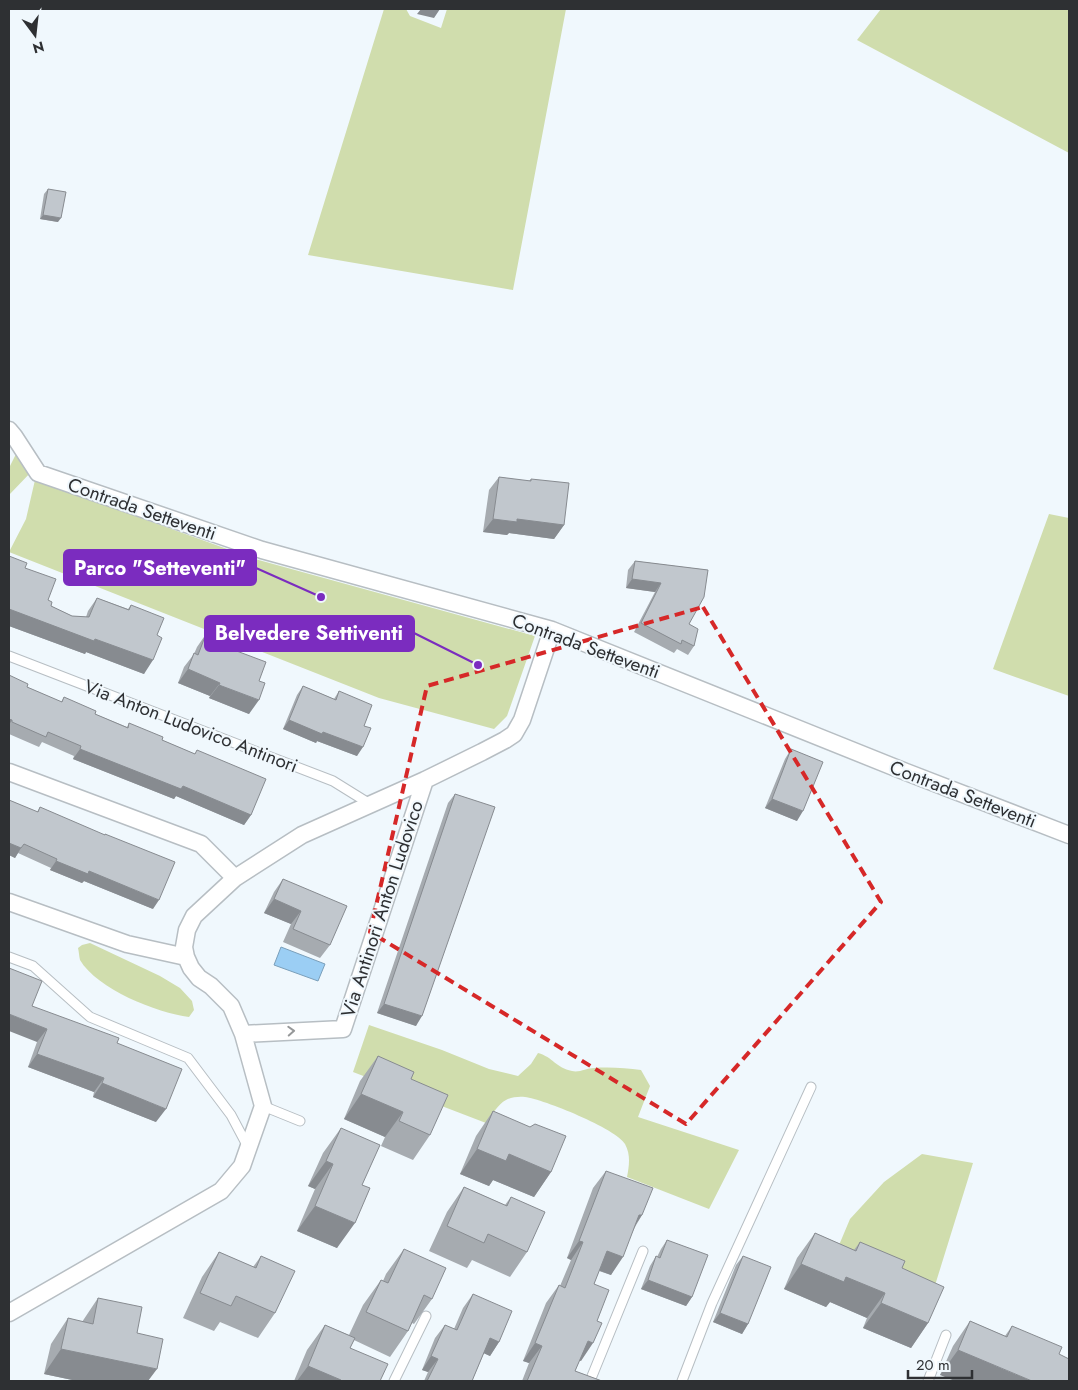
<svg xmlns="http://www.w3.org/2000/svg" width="1078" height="1390" font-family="Jost,sans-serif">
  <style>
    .green { fill: #d0ddad }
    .water { fill: #9bcef4; stroke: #7a9fba }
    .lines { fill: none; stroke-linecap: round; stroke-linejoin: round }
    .lane-casing { stroke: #b7bec3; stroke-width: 11 }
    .street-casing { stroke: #b7bec3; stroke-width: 19 }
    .lane { stroke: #fff; stroke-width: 9 }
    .street { stroke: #fff; stroke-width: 16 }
    .wall { fill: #a6abb0 }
    .shaded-wall { fill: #878b90 }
    .building { fill: #c1c7cd; stroke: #878b90 }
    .oneway { stroke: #969899 }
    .marked { fill: none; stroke: #d62828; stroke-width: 4; stroke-dasharray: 10 6; stroke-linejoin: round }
    .labels { text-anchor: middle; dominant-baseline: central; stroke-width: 4; stroke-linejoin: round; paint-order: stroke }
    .street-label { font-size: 19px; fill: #2e3033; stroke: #f0f8fd }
    .leader { fill: none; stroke: #7b2cbf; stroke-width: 2 }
    .callout-dot { fill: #7b2cbf; stroke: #f0f8fd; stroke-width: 2 }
    .callout { fill: #7b2cbf; stroke: #7b2cbf; stroke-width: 2 }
    .callout-label { font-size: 20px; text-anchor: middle; font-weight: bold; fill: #fff }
  </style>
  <rect width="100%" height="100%" fill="#f0f8fd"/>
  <path class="green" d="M384,9H406L410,16L441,28L447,9H566L513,290L308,255Z
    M881,9H1069V153L857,40Z
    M19,448L33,470L9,495V468Z
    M35,480L255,559L535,636L507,716L494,729L379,698L9,552L26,519Z
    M1049,514L1069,518V696L993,669Z
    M90,943L160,976L180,988L192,1001L194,1010L189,1017C157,1013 97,989 80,960C79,956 79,952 78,948L82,945Z
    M369,1025L442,1050L489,1069L518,1076L531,1064L538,1053C553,1057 556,1068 572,1071C579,1073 587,1068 594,1068C610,1067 626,1068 641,1070L650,1086L638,1117L739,1150L709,1209L627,1177C629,1166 631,1155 625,1144C617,1129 543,1099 525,1097C520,1096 511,1097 506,1100C498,1104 492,1115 486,1123L353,1072Z
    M922,1154L973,1163L932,1295L834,1257L850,1219L884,1182Z"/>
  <path class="water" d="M281,947L325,964L318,981L274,965Z"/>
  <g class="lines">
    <g class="lane-casing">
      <path id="lane" d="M9,656L333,781L370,804
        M9,957L33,966L90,1017L188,1058L231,1115L248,1147
        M263,1106L300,1121
        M394,1381L426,1316
        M590,1381L643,1251
        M682,1381L712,1303L811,1087
        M928,1381L946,1335"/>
    </g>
    <g class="street-casing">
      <path id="street" d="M9,430L14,436L38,473L262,550L552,630L906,772L1069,835
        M9,772L201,844L235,878
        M9,902L127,944L186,957
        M243,1034L343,1029L425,780
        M9,1313L221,1191L242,1166L263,1106L243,1034L231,1006L211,986L199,978L191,968L186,957L184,947L187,930L194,916L235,878L302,835L425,780L482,752L505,740L514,734L522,720L552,630"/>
    </g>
    <use href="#lane" class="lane"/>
    <use href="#street" class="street"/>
  </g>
  <path class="wall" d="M48,189L58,222L40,219L44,194Z
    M499,477L529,481L531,479L564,525L554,539L509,533L507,535L483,532L489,490Z
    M9,556L25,568L48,600L51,606L72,616L86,617L88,611L97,598L128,609L131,605L157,635L144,674L86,652L85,654L9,626Z
    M635,561L708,570L689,624L694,646L688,655L677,649L674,653L634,632L655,592L626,588L628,570Z
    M206,634L234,650L259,681L249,714L209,698L210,696L178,683L184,667L194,654L197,647Z
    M9,675L27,687L61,702L64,697L95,714L127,727L129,723L162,740L195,754L197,750L251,815L244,825L176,796L174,799L73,759L74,756L42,742L39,747L9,734Z
    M303,686L334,699L339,691L364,726L357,756L317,741L316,743L283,729L297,695Z
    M791,749L797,821L765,808L785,759Z
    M455,794L416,1026L377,1013L448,803Z
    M9,800L37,812L40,807L153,909L84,881L82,883L50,870L51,868L18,853L15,858L9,855Z
    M283,879L330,945L320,958L283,942L291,924L264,913L274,892Z
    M32,1006L117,1043L156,1122L93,1097L94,1092L28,1067L37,1042Z
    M378,1056L411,1079L430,1135L413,1160L381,1146L385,1137L344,1119L360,1081Z
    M493,1111L551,1172L534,1197L493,1180L489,1186L460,1174L476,1136Z
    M341,1128L362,1185L337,1248L297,1231L315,1189L308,1186L323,1153Z
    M606,1171L642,1215L635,1227L611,1275L599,1271L594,1284L581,1361L580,1360L575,1371L602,1381H522L529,1363L523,1361L546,1303L559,1285L560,1286L571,1260L567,1258L593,1188Z
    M464,1187L505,1205L511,1197L527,1252L510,1277L472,1260L467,1268L429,1251L447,1212Z
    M815,1233L854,1250L860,1242L902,1268L928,1323L911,1348L863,1328L867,1318L830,1302L826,1307L784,1289L797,1258Z
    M667,1240L692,1297L686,1306L641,1289L650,1266L656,1256L657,1257L661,1249Z
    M404,1249L432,1299L414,1324L412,1323L408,1331L390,1357L354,1340L350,1348L380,1381H294L307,1350L325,1325L349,1335L363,1305L381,1280L383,1281L386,1274Z
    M219,1252L253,1267L261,1256L275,1313L258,1338L220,1322L214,1331L183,1318L202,1277Z
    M743,1256L748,1324L742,1334L713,1322L736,1265Z
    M473,1294L499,1342L490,1356L484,1353L472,1381H424L428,1372L422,1370L435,1338L445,1325L454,1329L463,1308Z
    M98,1298L137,1333L148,1381H77L44,1374L51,1344L68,1318L82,1322Z
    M970,1321L1005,1336L1012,1326L1059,1354L940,1375L953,1346Z"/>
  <path class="shaded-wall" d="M421,9H440L434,18L417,14Z
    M43,215L61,218L58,222L40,219Z
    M493,519H517L564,525L554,539L509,533L507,535L483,532Z
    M632,579L661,583L655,592L626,588Z
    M9,609L95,639L153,660L144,674L86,652L85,654L9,626Z
    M188,669L220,683L210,696L178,683Z
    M219,685L259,700L249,714L209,698Z
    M9,719L12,720L9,725Z
    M289,720L323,732L363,747L357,756L317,741L316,743L283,729Z
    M80,749L183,786L251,815L244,825L176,796L174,799L73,759Z
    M772,799L803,811L797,821L765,808Z
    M9,843L21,848L15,858L9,855Z
    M56,861L89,871L159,900L153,909L84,881L82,883L50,870Z
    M274,899L301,911L291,924L264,913Z
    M384,1004L422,1016L416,1026L377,1013Z
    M9,1014L47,1029L37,1042L9,1031Z
    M37,1054L104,1078L94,1092L28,1067Z
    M102,1083L166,1109L156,1122L93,1097Z
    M361,1094L403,1112L385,1137L344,1119Z
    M477,1149L509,1154L551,1172L534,1197L493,1180L489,1186L460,1174Z
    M326,1161L333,1164L315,1189L308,1186Z
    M315,1206L355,1223L337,1248L297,1231Z
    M639,1215H642L630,1233Z
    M579,1241L583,1242L571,1260L567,1258Z
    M607,1251L623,1257L611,1275L595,1269Z
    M801,1264L846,1277L885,1293L867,1318L830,1302L826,1307L784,1289Z
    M648,1280L692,1297L686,1306L641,1289Z
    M881,1303L928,1323L911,1348L863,1328Z
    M720,1313L748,1324L742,1334L713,1322Z
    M490,1338L499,1342L490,1356L481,1352Z
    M588,1341L593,1343L581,1361L575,1359Z
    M535,1343L542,1346L529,1363L523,1361Z
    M61,1349L157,1369L148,1381H77L44,1374Z
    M958,1350L1032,1381H955L940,1375Z
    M431,1356L438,1359L428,1372L422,1370Z
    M308,1366L341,1380L340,1381H297Z"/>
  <path class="building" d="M48,189L66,192L61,218L43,215Z
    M499,477L531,481V479L569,483L564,525L517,519V522L493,519Z
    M9,556L27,563L25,568L56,579L48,600L52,602L51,606L72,616L89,617L97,598L129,610L131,605L164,618L157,635L162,638L153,660L95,639L94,641L9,609Z
    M635,561L708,570L704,597L689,624L698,629L694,646L682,640L681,644L641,623L661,583L632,579Z
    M206,634L236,645L234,650L266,662L259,681L265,683L259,700L219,685L220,683L188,669L194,653L198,655Z
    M9,675L28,684L27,687L62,702L64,697L96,711L95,714L128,728L129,723L163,737L162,740L195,754L197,750L266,779L251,815L183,786L181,789L80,749L81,746L48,732L46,737L12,722V720L9,719Z
    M303,686L336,700L339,691L372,705L364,726L371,728L363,747L323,732L322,734L289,720Z
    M791,749L823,762L803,811L772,799Z
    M455,794L495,807L422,1016L384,1004Z
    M9,800L38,812L40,807L105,835V834L175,862L159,900L89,871L88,874L56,861L57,859L24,844L21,848L9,843Z
    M283,879L347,906L330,945L293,929L301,911L274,899Z
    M9,968L42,981L32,1006L119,1038L117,1043L182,1069L166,1109L102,1083L104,1078L37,1054L47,1029L9,1014Z
    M378,1056L414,1072L411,1079L448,1095L430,1135L399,1121L403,1112L361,1094Z
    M493,1111L530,1127L535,1124L566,1136L551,1172L509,1154L506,1161L477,1149Z
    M341,1128L380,1145L362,1185L370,1188L355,1223L315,1206L333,1164L326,1161Z
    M606,1171L653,1188L642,1215H639L623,1257L607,1251L594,1284L609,1290L597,1321L602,1323L593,1343L588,1341L575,1371L602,1381H527L542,1346L535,1343L559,1285L565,1288L583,1242L579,1241Z
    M464,1187L507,1206L511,1197L545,1212L527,1252L488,1234L484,1243L447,1226Z
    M815,1233L856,1251L860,1242L905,1261L902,1268L944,1287L928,1323L881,1303L885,1293L846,1277L844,1282L801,1264Z
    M667,1240L708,1255L692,1297L648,1280L656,1256L660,1258Z
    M404,1249L446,1268L432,1299L424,1295L408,1331L366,1312L381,1280L388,1283Z
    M219,1252L256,1268L261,1256L295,1271L275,1313L236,1296L231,1306L200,1293Z
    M743,1256L771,1267L748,1324L720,1313Z
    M473,1294L512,1311L499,1342L490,1338L472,1381H427L438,1359L431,1356L445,1325L457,1330Z
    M98,1298L142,1307L137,1333L163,1339L157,1369L61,1349L68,1318L93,1324Z
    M970,1321L1007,1337L1012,1326L1062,1347L1059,1354L1069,1359V1381H1032L958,1350Z
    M325,1325L355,1338L350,1348L388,1364L380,1381H340L341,1380L308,1366Z"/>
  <defs><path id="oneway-chevron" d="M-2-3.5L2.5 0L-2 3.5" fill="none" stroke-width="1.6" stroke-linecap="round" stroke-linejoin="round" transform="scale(1.25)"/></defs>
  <use class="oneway" href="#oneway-chevron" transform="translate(291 1031) rotate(-3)"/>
  <path class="marked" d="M703,607L881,902L686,1124L370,932L427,686Z"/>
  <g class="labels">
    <g class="street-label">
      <text transform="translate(142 509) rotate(19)">Contrada Setteventi</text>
      <text transform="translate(586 646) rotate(20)">Contrada Setteventi</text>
      <text transform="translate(191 726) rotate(21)">Via Anton Ludovico Antinori</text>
      <text transform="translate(963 794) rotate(21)">Contrada Setteventi</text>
      <text transform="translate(382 909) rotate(-72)">Via Antinori Anton Ludovico</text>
    </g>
  </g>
  <path class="leader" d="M321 597L256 568M478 665L414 633"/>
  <g class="callout-dot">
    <circle cx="321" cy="597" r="5"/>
    <circle cx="478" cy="665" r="5"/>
  </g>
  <g class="callout">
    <rect x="64" y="550" width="192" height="35" rx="5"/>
    <rect x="205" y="616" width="209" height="35" rx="5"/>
  </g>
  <g class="callout-label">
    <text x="160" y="575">Parco "Setteventi"</text>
    <text x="309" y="640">Belvedere Settiventi</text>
  </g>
  <rect width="1078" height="1390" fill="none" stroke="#2e3033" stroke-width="20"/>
  <g transform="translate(35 35) rotate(165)" stroke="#f0f8fd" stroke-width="4" paint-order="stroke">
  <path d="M0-4L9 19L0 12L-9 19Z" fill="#2e3033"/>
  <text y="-8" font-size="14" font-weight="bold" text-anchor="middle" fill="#2e3033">N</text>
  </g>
  <path d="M908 1370v8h64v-8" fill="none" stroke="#2e3033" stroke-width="2.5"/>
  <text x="916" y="1370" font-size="15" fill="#2e3033" stroke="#f0f8fd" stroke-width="4" paint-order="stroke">20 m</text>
</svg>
